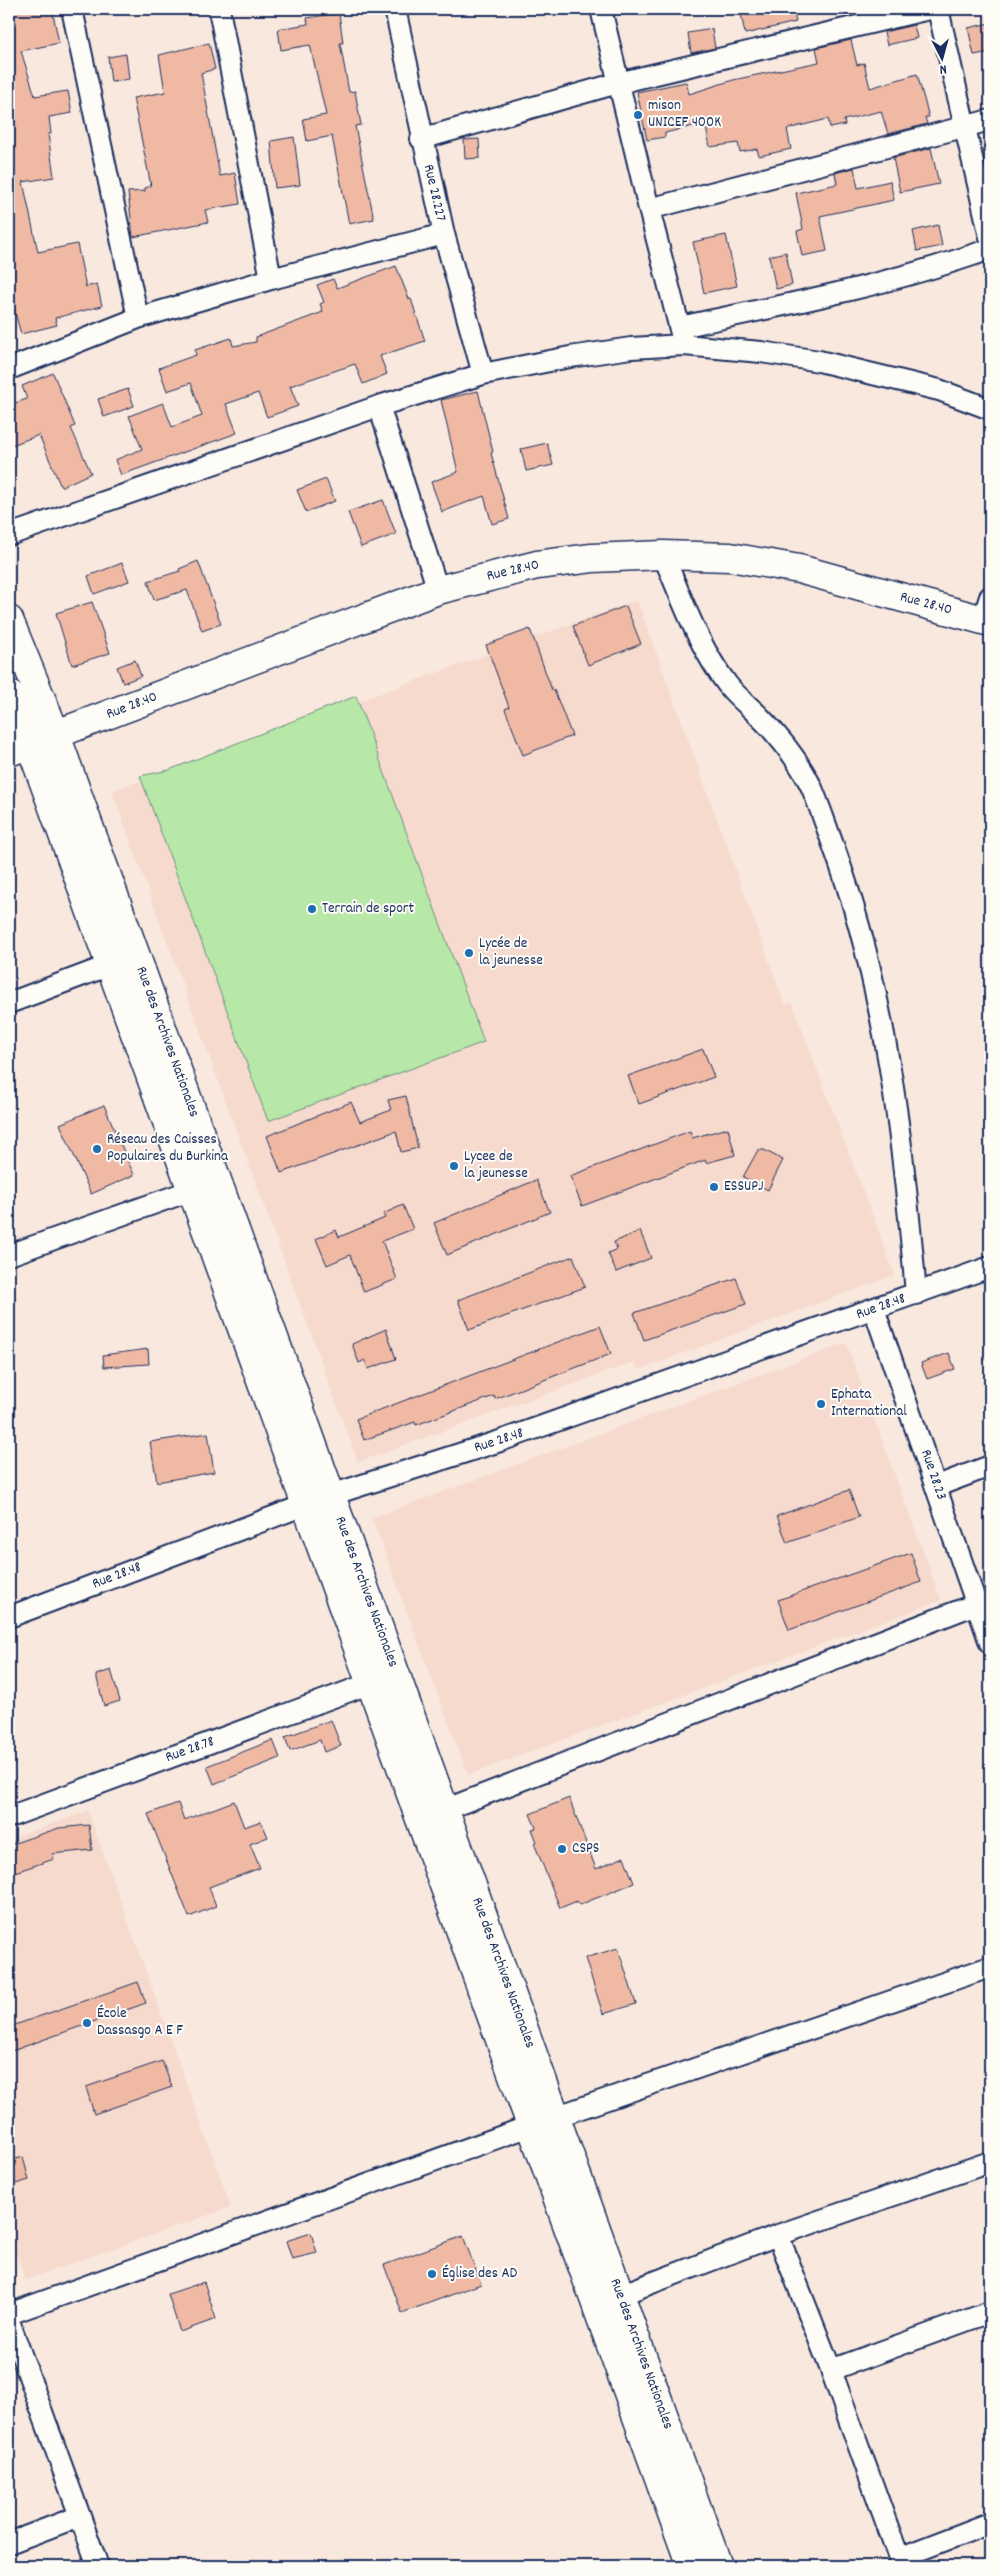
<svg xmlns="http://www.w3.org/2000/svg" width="999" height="2575" font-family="Dekko,sans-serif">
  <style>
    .built { fill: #f6dacd }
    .green { fill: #b8e8a7; stroke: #6a8c82 }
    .building { fill: #f0b9a4; stroke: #1b2f5e }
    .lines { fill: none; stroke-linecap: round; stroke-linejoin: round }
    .street-casing { stroke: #1b2f5e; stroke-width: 24 }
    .secondary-casing { stroke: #1b2f5e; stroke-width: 31 }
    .street { stroke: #fdfcf7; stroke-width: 20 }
    .secondary { stroke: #fdfcf7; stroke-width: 28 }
    .poi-dot { fill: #1f6fb2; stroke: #fdfcf7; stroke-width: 2 }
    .labels { text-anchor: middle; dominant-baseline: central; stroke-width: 4; stroke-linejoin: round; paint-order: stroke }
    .poi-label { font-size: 15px; fill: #1b2f5e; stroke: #fdfcf7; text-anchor: start }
    .street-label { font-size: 15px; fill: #1b2f5e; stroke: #fdfcf7 }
  </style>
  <rect width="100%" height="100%" fill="#f9e8de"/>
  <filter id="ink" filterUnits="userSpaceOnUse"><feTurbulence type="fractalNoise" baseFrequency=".02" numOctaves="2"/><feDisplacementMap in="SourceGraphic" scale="10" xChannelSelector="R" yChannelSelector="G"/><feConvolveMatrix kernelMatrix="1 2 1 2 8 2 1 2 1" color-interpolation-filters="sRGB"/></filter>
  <g filter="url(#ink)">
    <path class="built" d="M637,600L785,1005L792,1003L895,1275L638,1370L634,1362L358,1462L112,791Z
      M846,1343L941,1600L468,1775L372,1518Z
      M88,1811L231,2207L25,2280L9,2234V1839Z"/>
    <path class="green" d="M356,696L484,1042L268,1121L140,776L169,770Z"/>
    <path class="building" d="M9,9H52L59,43L21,51L35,96L68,91L72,113L49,117L51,134H48L54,177L23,182L38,252L77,244L86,287L97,284L102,306L55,318L57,325L21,334L10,295L14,294L9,267Z
      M740,9H793L796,22L745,34Z
      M339,13L343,43H340L349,92L355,91L361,125L355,126L374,219L349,224L332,136L307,141L303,119L326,115L310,45L281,50L278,29L308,24L307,18Z
      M990,23V52L974,55L968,28Z
      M914,25L917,38L887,45L884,32Z
      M712,29L715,48L691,53L688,33Z
      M851,40L857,65L864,63L870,88L917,74L929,117H925L927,124L888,134L881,111L844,120L845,125L830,128L828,119L787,129L791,149L759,156L757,149L740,152L738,143L710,147L705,123L665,133V137L647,140L637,92L686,82L689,94L733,80L819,62L816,48Z
      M209,43L215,69L201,73L220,176L235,173L240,204L205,210L208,222L133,237L128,192L145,191V188L151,186L133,98L165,92L159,55Z
      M126,54L129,79L111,82L108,57Z
      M294,137L300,185L275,188L271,141Z
      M479,139L480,158L465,159L464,140Z
      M931,148L939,184L900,192L893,158Z
      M854,168L858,188L890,181L894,200L820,216L827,251L802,256L797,231L803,229L796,193L837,184L835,173Z
      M938,225L942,246L917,251L913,231Z
      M726,235L737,286L704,293L693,242Z
      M786,252L792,285L776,289L769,256Z
      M396,266L409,299H411L425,341L380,356L387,374L363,384L355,364L290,386L298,406L267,417L258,393L226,404L237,433L121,475L115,460L142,449L129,416L163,403L172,427L202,416L191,383L167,391L159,368L196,355L195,350L231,338L233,346L256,342V337L323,312L320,304L324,302L317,285L333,279L337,288Z
      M53,373L75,426L71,428L91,473L61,487L39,435L9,446V405L27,399L22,386Z
      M128,389L134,406L104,417L98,399Z
      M478,391L493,452L491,453L509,519L492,524L484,496L442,512L431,482L458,472L441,400Z
      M547,443L553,465L526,471L521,449Z
      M326,479L335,501L306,512L297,490Z
      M383,500L396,534L361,547L348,512Z
      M198,561L221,624L202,631L187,590L154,600L148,581L180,571L179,569Z
      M122,563L129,581L94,594L88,576Z
      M92,602L110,653L72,665L56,613Z
      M626,606L641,644L588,665L573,626Z
      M530,629L552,690H554L572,736L523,755L505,709L509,707L486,645Z
      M135,660L141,676L123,683L117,667Z
      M703,1049L714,1077L639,1104L628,1076Z
      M406,1096L418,1148L401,1152L396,1131L281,1173L267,1136L351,1102L360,1122L391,1110L388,1100Z
      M104,1105L134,1175L91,1194L60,1124Z
      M728,1128L735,1155L706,1163L705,1160L582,1206L570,1176L690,1131L692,1138Z
      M758,1150H764L783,1160L768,1190L743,1177Z
      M536,1180L550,1212L447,1255L434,1223Z
      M403,1205L413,1229L382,1241L397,1279L364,1292L350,1255L327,1265L316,1239L336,1230L339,1237L385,1218L383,1214Z
      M640,1231L651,1258L616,1272L608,1253L617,1249L614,1242Z
      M573,1256L585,1287L469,1330L458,1300Z
      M736,1278L746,1304L644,1340L634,1313Z
      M600,1326L611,1354L495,1399L494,1396L416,1425L415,1422L364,1440L356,1419Z
      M386,1329L396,1359L368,1369L365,1360L359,1363L352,1344Z
      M148,1349L149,1364L104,1367L103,1355Z
      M949,1353L955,1369L927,1379L921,1363Z
      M208,1433L214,1472L157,1482L150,1442Z
      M849,1490L859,1517L787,1543L777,1516Z
      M911,1553L921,1582L789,1630L778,1600Z
      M111,1670L120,1701L104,1706L96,1675Z
      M331,1720L341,1746L324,1752L320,1740L290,1751L285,1737Z
      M273,1740L280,1758L214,1784L207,1766Z
      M569,1798L596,1869L624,1857L634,1883L579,1905L577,1901L560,1908L534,1843L537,1842L532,1829L536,1828L530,1814Z
      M234,1801L244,1827L261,1821L268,1837L250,1844L260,1868L209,1887L216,1906L189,1917L148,1814L178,1803L184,1820Z
      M89,1825L92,1850L52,1854L54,1859L9,1874V1845L59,1828Z
      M618,1948L636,2004L603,2014L585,1958Z
      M138,1982L146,2003L9,2052V2027Z
      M162,2061L172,2087L94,2114L86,2087Z
      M23,2157L29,2180L9,2186V2161Z
      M311,2233L317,2253L292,2259L286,2241Z
      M463,2236L481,2284L402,2313L384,2265Z
      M204,2282L216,2319L180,2332L168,2294Z"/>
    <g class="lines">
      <g class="street-casing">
        <path id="street" d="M72,9L138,318
          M219,9L271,279
          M395,9L444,234L483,374
          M601,9L649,209L684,345
          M938,9L990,237
          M421,139L618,83L929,9
          M649,209L990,120
          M680,327C785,305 889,285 990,249
          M9,369L138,318L271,279L444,234
          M379,406L438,590
          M9,535L379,406L483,374L570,357L631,348L684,345L761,352L819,361L939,390L990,409
          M663,555C682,598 698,646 727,684C735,695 748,705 758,715C779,736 798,759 811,786C819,804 825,823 832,842C886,988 903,1140 916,1294
          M983,619L990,597
          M9,1003L110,965
          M9,1255L192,1190
          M874,1309L990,1643
          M937,1486L990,1466
          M9,1617L331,1495L500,1441L990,1267
          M444,1810L976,1604
          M9,1817L371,1683
          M778,2235L831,2370L902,2566
          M620,2295L778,2235L990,2162
          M9,2314L555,2117L990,1967
          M9,2321L98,2566
          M831,2370L990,2312
          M9,2543L80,2516
          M899,2558L990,2523"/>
      </g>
      <g class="secondary-casing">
        <path id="secondary" d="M9,620L56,735L718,2566
          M9,694L30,744L691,2566
          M9,752L438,590L537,565L592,558L663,555L730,557L799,569L990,622"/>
      </g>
      <use href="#street" class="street"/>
      <use href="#secondary" class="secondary"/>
    </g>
  </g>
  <g class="poi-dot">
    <circle cx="638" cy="115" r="5"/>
    <circle cx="312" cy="909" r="5"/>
    <circle cx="469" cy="953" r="5"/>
    <circle cx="97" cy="1149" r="5"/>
    <circle cx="454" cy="1166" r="5"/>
    <circle cx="714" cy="1187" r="5"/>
    <circle cx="821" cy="1404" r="5"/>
    <circle cx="562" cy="1849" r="5"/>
    <circle cx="87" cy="2023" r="5"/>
    <circle cx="432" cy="2274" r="5"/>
  </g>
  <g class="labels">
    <g class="poi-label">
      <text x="648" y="106">mison<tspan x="648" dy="17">UNICEF 400K</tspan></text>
      <text x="322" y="909">Terrain de sport</text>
      <text x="479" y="944">Lycée de<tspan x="479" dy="17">la jeunesse</tspan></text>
      <text x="107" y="1140">Réseau des Caisses<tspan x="107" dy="17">Populaires du Burkina</tspan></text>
      <text x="464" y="1157">Lycee de<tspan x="464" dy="17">la jeunesse</tspan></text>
      <text x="724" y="1187">ESSUPJ</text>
      <text x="831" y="1395">Ephata<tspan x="831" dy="17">International</tspan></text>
      <text x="572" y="1849">CSPS</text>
      <text x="97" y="2014">École<tspan x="97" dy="17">Dassasgo A E F</tspan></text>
      <text x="442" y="2274">Église des AD</text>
    </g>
    <g class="street-label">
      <text transform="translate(434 193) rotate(77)">Rue 28.227</text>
      <text transform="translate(513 571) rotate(-13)">Rue 28.40</text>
      <text transform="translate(926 604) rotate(15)">Rue 28.40</text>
      <text transform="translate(132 706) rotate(-21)">Rue 28.40</text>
      <text transform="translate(167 1042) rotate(70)">Rue des Archives Nationales</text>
      <text transform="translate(881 1307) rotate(-20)">Rue 28.48</text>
      <text transform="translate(499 1441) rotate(-18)">Rue 28.48</text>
      <text transform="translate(933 1475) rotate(71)">Rue 28.23</text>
      <text transform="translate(117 1576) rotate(-21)">Rue 28.48</text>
      <text transform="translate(366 1592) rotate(70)">Rue des Archives Nationales</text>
      <text transform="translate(190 1750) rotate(-20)">Rue 28.78</text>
      <text transform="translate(503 1973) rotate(70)">Rue des Archives Nationales</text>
      <text transform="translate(641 2354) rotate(70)">Rue des Archives Nationales</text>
    </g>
  </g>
  <rect width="999" height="2575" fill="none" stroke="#fdfcf7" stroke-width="30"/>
  <rect x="15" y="15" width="969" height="2545" fill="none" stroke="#1b2f5e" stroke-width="2" filter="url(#ink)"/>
  <g transform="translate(942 58) rotate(174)" stroke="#fdfcf7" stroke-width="4" paint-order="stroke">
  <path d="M0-4L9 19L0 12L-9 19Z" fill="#1b2f5e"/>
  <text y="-8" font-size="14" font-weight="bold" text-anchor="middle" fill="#1b2f5e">N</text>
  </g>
</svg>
